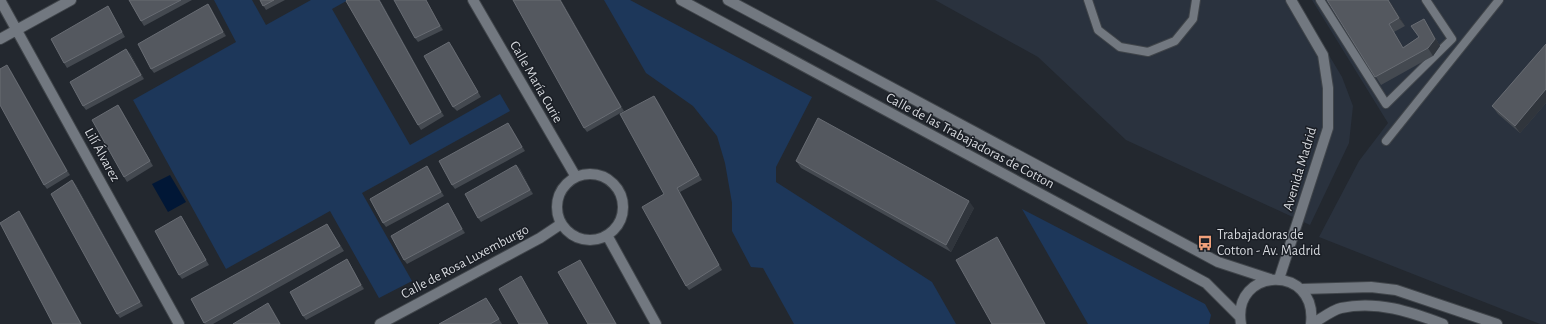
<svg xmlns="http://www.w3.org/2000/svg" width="1546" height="324" font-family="'Alegreya Sans',sans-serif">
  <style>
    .built { fill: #2a323e }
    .green { fill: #1d375a }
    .water { fill: #011736 }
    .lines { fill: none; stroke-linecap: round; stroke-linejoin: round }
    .service-casing { stroke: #40454a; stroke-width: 10 }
    .minor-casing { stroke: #40454a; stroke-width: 12 }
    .tertiary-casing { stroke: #40454a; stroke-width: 12 }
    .service { stroke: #727880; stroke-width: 8 }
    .minor { stroke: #727880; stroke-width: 10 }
    .tertiary { stroke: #727880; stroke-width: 10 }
    .wall { fill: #444950 }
    .shaded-wall { fill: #30353c }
    .building { fill: #54585f; stroke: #686c73 }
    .labels { text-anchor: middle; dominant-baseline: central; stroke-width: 3; stroke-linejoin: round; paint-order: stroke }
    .street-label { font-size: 14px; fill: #d5d8dd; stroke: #1a1e25 }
    .poi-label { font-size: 14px; fill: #d5d8dd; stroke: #1a1e25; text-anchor: start }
  </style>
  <rect width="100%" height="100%" fill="#23282f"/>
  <path class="built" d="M935,0H1296L1342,77L1353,106L1349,143L1310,225L1126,140L1038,57Z
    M1312,0H1546V324H1540L1319,237L1359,161L1388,123Z"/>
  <path class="green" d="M214,0H252L266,25L311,0H348L332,9L410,145L500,94L510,111L362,193L412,281L379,298L330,211L226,269L133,100L236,42Z
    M604,0H630L812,97L776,167V182L932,282L956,324H794L763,268L751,267L732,231V203L725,163L717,136L693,106L646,73Z
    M1022,209L1205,304L1211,315L1209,324H1088Z"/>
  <path class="water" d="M170,175L186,202L168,212L152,184Z"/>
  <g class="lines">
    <g class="service-casing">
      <path id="service" d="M1088,0L1098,30L1120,47L1148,52L1175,41L1193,19L1196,0
        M1320,0L1386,104L1452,39L1426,0
        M1386,141L1499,0"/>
    </g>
    <g class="minor-casing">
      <path id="minor" d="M0,0L179,324
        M473,0L576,177
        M0,39L71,0
        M557 207a33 33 0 1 1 66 0a33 33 0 1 1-66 0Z
        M608,237L656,324
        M1279,279L1328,128V88L1323,55L1291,0
        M1302,289L1371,287L1396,290L1497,324
        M380,324L540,238L561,224
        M1312,324C1321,319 1332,310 1341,308C1377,300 1411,312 1443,324"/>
    </g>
    <g class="tertiary-casing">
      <path id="tertiary" d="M681,0L1206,283L1239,316
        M728,0L1218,262L1270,279
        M1241,324C1231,267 1318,263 1311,324"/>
    </g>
    <use href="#service" class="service"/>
    <use href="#minor" class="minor"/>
    <use href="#tertiary" class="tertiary"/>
  </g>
  <path class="wall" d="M129,0H192L144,26L141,21Z
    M260,0H285L266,10Z
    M380,0L444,116L421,130L418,125Z
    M426,0L443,30L418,42L415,38Z
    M561,0L624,111L587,132L584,128Z
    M1327,0H1389L1405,26L1394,32L1403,47L1419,37L1424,19L1429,27L1440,46L1433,56L1381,85Z
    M208,4L211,8L226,36L154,73L151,69Z
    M108,6L125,37L67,68L64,63Z
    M1546,44V103L1520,133L1498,114L1492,106Z
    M452,46L481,97L457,111L453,107Z
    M130,53L144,79L86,110L83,106Z
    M10,69L70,175L47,189L44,185Z
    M654,96L657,100L702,180L680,192L722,270L689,290L686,286Z
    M118,105L121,109L153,166L127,182L124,177Z
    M511,127L525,151L455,189L452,185Z
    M796,161L974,208L951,252L801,168Z
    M516,165L520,169L533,194L481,222L478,218Z
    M427,166L444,196L386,227L383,223Z
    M72,180L76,185L143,306L120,318L117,314Z
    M448,203L465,233L407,264L404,260Z
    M181,216L209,265L182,279L179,275Z
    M327,224L344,251L213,324H205L191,299Z
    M350,264L364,289L306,320L303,316Z
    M489,302L502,324H439Z"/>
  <path class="shaded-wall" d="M379,0H380L444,116L441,112Z
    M426,0L443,30L440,26Z
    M560,0H561L624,111L621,107Z
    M1388,0H1389L1405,26L1399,18Z
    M208,4L211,8L226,36L223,32Z
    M1424,19L1429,27L1440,46L1433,56L1428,48Z
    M1389,24L1394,32L1408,55L1403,48Z
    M449,42L452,46L481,97L478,92Z
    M126,49L130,53L144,79L141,75Z
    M7,65L10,69L70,175L67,171Z
    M1546,89V103L1520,133L1515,126Z
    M654,96L657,100L702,180L699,175Z
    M118,105L121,109L153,166L150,161Z
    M508,123L511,127L525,151L522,147Z
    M516,165L520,169L533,194L530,190Z
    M427,166L430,170L444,196L441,192Z
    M72,180L76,185L143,306L140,302Z
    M677,188L680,192L722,270L719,265Z
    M969,201L974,208L951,252L946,245Z
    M448,203L451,208L465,233L462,229Z
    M19,211L23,216L82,324H81Z
    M997,237L1002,245L1046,324H1045Z
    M347,259L350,264L364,289L361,285Z
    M580,260L583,264L617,324H616Z
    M268,303L272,308L281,324H280Z"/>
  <path class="building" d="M129,0H181L141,21Z
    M260,0H274L263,6Z
    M347,0H379L441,112L418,125L346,1Z
    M394,0H426L440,26L415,38Z
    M513,0H560L621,107L584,128Z
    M1327,0H1388L1399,18L1389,24L1403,48L1419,37L1411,26L1424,19L1435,39L1428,48L1375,77Z
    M208,4L223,32L151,69L138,44Z
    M108,6L122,32L64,63L51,39Z
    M449,42L478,92L453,107L424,56Z
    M1546,44V89L1515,126L1492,106Z
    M126,49L141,75L83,106L70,82Z
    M7,65L67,171L44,185L0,105V69Z
    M654,96L699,175L677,188L719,265L686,286L642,207L664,194L620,114Z
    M118,105L150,161L124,177L92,120Z
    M818,118L969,201L946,245L796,161Z
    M508,123L522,147L452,185L439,161Z
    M516,165L530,190L478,218L465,194Z
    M427,166L441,192L383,223L370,199Z
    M72,180L140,302L117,314L51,194Z
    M448,203L462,229L404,260L391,236Z
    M19,211L81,324H53L0,223Z
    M181,216L206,260L179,275L155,231Z
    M327,224L340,246L204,323L191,299Z
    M997,237L1045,324H992L956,260Z
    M347,259L361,285L303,316L290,292Z
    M580,260L616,324H588L558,272Z
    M521,276L548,324H519L499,289Z
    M486,298L499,319L490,324H439Z
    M268,303L280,324H233Z"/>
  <defs>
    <g id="bus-bare" transform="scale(1.2)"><path d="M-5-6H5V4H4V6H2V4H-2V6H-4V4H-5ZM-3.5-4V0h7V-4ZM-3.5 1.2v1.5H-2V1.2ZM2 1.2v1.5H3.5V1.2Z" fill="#f1a17b" stroke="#1a1e25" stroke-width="2.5" paint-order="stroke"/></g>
  </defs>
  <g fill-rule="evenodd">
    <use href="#bus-bare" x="1205" y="243"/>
  </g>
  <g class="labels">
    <g class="street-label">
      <text transform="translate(536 82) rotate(60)">Calle María Curie</text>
      <text transform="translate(970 141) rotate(28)">Calle de las Trabajadoras de Cotton</text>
      <text transform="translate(102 155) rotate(61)">Lilí Álvarez</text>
      <text transform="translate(1300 169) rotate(-73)">Avenida Madrid</text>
      <text transform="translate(465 262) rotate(-28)">Calle de Rosa Luxemburgo</text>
    </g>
    <g class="poi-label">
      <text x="1217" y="235">Trabajadoras de<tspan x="1217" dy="16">Cotton - Av. Madrid</tspan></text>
    </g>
  </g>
</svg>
